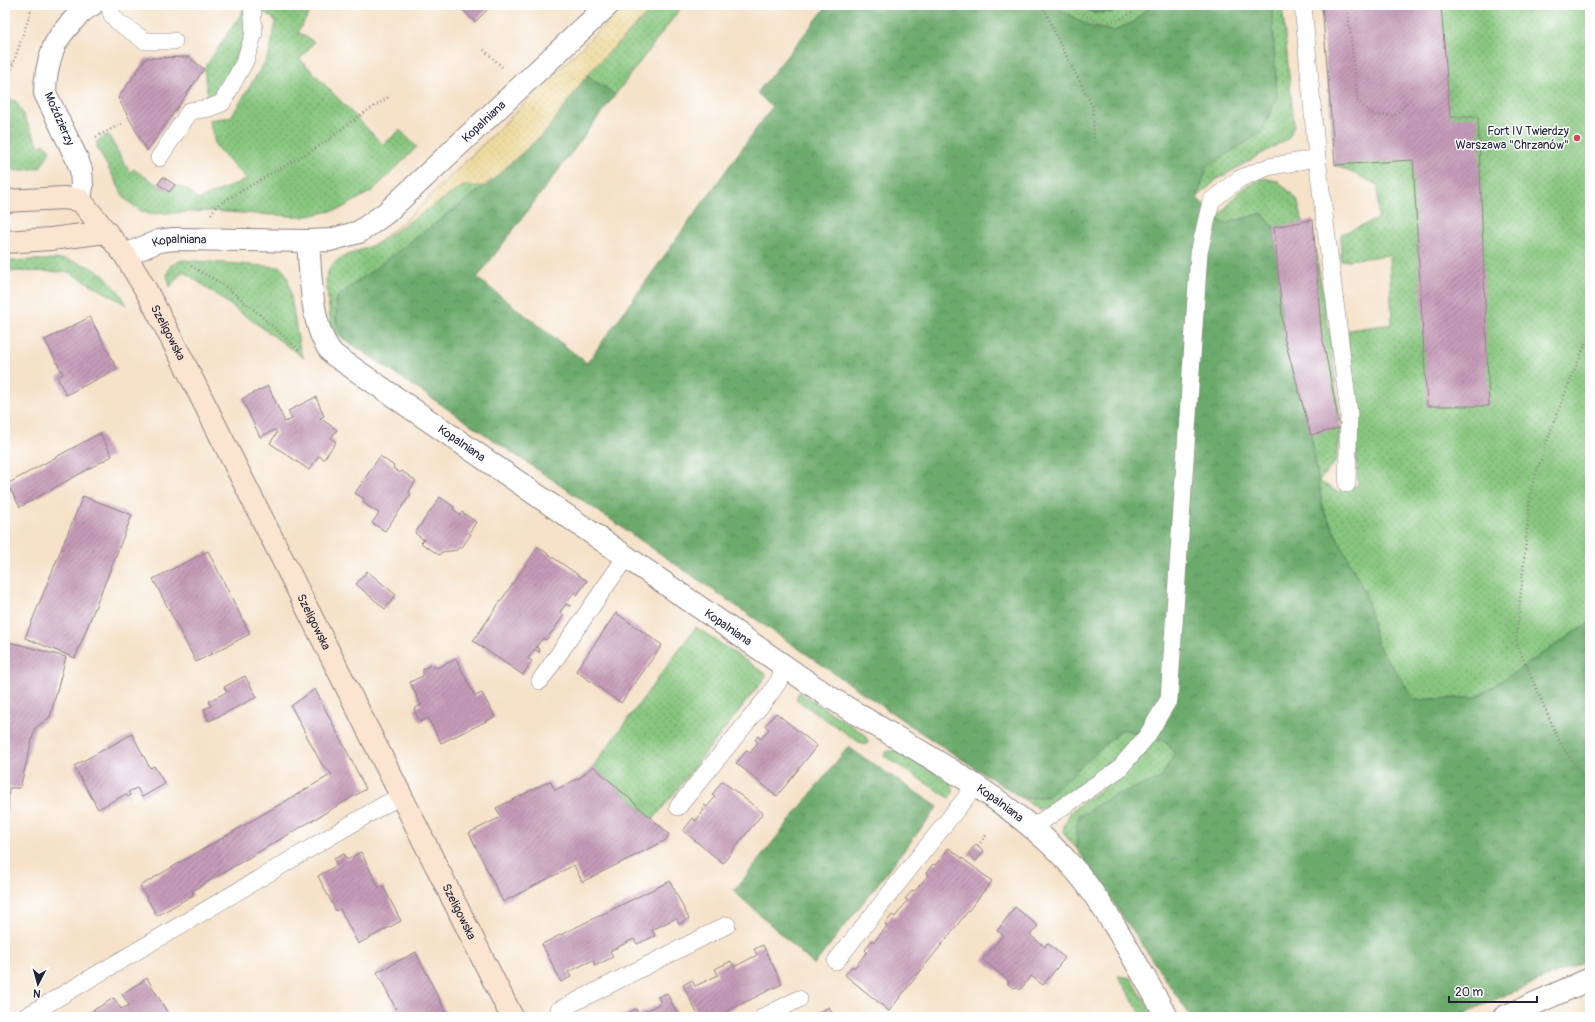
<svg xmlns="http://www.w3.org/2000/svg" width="1595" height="1022" font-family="Pangolin,sans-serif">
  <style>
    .grass { fill: url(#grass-dots); stroke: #54745c }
    .forest { fill: url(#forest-crowns); stroke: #486654 }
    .sand { fill: url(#sand-dots); stroke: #887e6c }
    .building { fill: url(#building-hatch) }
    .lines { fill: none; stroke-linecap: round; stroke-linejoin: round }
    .lane-casing { stroke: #8c8282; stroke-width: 18 }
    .street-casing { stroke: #8c8282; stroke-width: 24 }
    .secondary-casing { stroke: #8c8282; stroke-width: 24 }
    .path { stroke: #8c8282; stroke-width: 2.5; stroke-dasharray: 1 3; stroke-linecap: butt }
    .lane { stroke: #fff; stroke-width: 17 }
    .street { stroke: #fff; stroke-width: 22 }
    .secondary { stroke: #fce5d0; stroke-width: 22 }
    .poi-dot { fill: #d1495b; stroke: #fff; stroke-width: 1.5 }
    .labels { text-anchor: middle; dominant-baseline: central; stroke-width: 3; stroke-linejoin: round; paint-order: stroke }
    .street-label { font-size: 12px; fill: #22223b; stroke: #fff }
    .poi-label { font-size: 12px; fill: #22223b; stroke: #fff; text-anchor: end }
  </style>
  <defs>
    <pattern id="grass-dots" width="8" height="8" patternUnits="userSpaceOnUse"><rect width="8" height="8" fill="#87c67e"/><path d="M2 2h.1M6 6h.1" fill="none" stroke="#6ea068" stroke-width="1.8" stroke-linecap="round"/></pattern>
    <pattern id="forest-crowns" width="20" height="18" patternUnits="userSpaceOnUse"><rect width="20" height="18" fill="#6dab6d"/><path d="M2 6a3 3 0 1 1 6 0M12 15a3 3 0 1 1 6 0" fill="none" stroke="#598b5b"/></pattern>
    <pattern id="sand-dots" width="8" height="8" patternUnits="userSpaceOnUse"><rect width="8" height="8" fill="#eeda9e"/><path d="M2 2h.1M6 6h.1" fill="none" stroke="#ccbb89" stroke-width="1.8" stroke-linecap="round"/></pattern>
    <pattern id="building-hatch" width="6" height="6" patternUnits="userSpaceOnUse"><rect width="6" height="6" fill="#c59bb8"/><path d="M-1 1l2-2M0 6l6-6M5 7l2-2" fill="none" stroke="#a07e97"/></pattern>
  </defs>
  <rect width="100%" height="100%" fill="#fff"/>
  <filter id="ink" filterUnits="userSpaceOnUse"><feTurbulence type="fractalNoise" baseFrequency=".025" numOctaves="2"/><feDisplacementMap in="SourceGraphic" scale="8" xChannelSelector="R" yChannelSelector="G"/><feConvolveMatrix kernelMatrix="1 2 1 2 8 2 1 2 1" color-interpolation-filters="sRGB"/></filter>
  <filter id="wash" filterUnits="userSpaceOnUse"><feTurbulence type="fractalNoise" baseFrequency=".012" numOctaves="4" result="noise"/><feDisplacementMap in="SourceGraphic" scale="16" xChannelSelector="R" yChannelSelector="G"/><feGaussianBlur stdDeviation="0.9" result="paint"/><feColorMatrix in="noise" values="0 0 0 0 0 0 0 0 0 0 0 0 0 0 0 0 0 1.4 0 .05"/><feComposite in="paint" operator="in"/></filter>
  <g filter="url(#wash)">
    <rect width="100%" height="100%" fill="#f5e2c9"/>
    <path class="grass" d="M263,5H314L298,32L314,42L300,59L383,145L400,130L417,147L372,191L340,209L304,217L211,211L149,214L140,210L125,199L97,147V141L108,134L130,173L133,169L169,192L175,185L188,190L198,200L247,179L216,147L209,120L231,117L269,55L276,21L262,11Z
      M656,5H683L615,95L587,75Z
      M1052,5H1081L1093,13L1113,12L1125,5H1150L1134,22L1114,31L1090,27Z
      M1272,5H1282L1294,125L1289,138L1216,180L1197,198L1207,167L1262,132L1277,98Z
      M1322,5H1590V622L1477,697L1415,700L1377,644L1366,595L1323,509L1311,435L1284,337L1262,213L1224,224L1218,218L1239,191L1262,178L1278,181L1297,199L1303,222L1315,248L1332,348L1340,428L1336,461L1319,481L1338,492L1358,485L1348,330L1392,324L1389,255L1341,261V234L1378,219V185L1335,165Z
      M244,9L245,39L219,93L208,97L204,69Z
      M10,100L16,101L39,146L45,144L50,151L40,168L15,171L8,165L10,124L5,119Z
      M463,186H485L337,297L336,321L344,339L337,334L331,326L326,281L329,268L340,258L376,244Z
      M63,259C96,266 110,275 127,305L69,272L5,271V261Z
      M182,260L280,267L285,272L288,279L300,351L304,358L183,271L170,287L167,275L170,266Z
      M696,627L767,675L653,820L593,766Z
      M799,692L866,735L868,742L866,745L859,742L798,701L796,698Z
      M1122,729L1137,733L1114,762L1051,806L1040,809L1023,799L1049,796Z
      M1155,738L1167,742L1174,754L1161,778L1111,797L1076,829L1077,849L1063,833L1064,826L1071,811L1120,775L1143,755Z
      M890,751H896L951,782L954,791L949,798L884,756L886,752Z
      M1118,976L1131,978L1154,1017H1143Z"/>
    <path class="forest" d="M828,5H1052L1090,27L1114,31L1134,22L1150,5H1272L1277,98L1262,132L1207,167L1197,198L1224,224L1262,213L1274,227L1284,337L1311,435L1323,509L1366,595L1377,644L1415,700L1477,697L1590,622V959L1455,1017H1191L1077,849L1076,829L1079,816L1111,797L1161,778L1174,754L1167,742L1122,729L1049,796L1023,799L917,730L563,487L344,339L336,321L337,297L485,186L547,130L587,75L615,95L477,278L587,363L772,107L757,93Z
      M1081,5H1125L1113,12L1093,13Z
      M848,747L938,807L814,965L734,891Z"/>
    <path class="sand" d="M625,5H656L587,75L547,130L485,186H463L376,244L409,217Z"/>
    <g id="blocks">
      <path class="building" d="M458,5H492L475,22Z
        M1322,5H1441L1450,117H1478L1489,406H1427L1413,160L1335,165Z
        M189,57L204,69L147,151L118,98L146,58Z
        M163,177L175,185L169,192L158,184Z
        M1313,220L1321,330L1340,428L1311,435L1284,337L1274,227Z
        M90,317L117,369L66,395L57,377L63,374L45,340Z
        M268,386L285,422L292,419L288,411L316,397L324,416L320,418L337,430L331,438L336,442L324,459L319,456L309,470L270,443L277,433L275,430L260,437L242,399Z
        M100,433L112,456L20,507L7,484Z
        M380,456L394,466L393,468L400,473L402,471L416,481L409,492L411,494L385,531L372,523L379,513L362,502L364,499L355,493Z
        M83,496L132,515L75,658L25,638Z
        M440,497L454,507L453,509L460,515L462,512L476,522L469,533L471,534L461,549L459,547L457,550L442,552L439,555L421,543L424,540L415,533Z
        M538,547L587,581L577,595L574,592L568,601L571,604L570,606L566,604L560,612L564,615L555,628L546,640L543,638L536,647L540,649L539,652L535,649L528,659L532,661L523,675L473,641Z
        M208,551L250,634L196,662L153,579Z
        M367,571L396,595L385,609L356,584Z
        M616,613L662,645L621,703L576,671Z
        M5,641L66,657L50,717L35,728L20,788H9L7,816H5Z
        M456,659L475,696L482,693L495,717L441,743L428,718L420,722L414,709L421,705L410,682L423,676V669L431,665L437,668Z
        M245,676L257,697L209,721L204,709L211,706L209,701L227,692L224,687Z
        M315,689L366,789L192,891L193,895L157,916L140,886L332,774L322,765L291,706Z
        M776,713L817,746L777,796L736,763L747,750L750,753L758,742L755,740L758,736L761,739L769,729L765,726Z
        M132,734L150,768L154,766L165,784L142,797L137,788L128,792L130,795L128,797L126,794L98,809L74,766Z
        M593,766L669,834L666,840L582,882L574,865L503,902L469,833L501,817L496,808L550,781L555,790L581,777Z
        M722,781L763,813L723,863L683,831L693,818L696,821L704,810L701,808L704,805L707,807L715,797L712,795Z
        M976,844L984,851L976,861L968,854Z
        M949,848L992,881L889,1011L845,975L852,966L854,968L867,952L865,950L872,940L874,942L887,926L885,924L892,915L895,917L908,900L905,899L913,890L915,891L928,875L926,873L933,864L935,865Z
        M361,852L379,888L383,886L401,921L358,944L340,909L336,911L318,876L337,865L334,859L344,854L347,860Z
        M670,881L689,919L679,924L676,918L652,930L655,936L637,944L634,939L610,951L613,957L595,966L593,960L568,972L571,977L561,982L542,944Z
        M1015,907L1038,926L1030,935L1045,947L1047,943L1065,958L1043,985L1031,976L1020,990L1017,987L1013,988L1008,984V980L983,960L1003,935L997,931Z
        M763,945L782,984L715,1017H699L683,985L692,980L695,986L706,981L718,975L715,969L731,961L734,967L757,955L754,949Z
        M416,952L448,1017H400L377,972Z
        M147,978L170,1017H82L114,998L121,1009L129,1005L122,994Z
        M667,993L679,1017H619L636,1009L638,1015L661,1003L658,997Z
        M829,1007L834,1017H809Z"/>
    </g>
  </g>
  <g filter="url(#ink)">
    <use href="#blocks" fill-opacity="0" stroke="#8c8282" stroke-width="1"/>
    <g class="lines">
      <g class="lane-casing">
        <path id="lane" d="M109,5L112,15L118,22L145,41H174
          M1303,5L1317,158
          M159,158L190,111L209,108L222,103L245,61L254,33L252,5
          M540,681L626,557
          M678,807L770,694L778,682L785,667
          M1033,827L1119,769L1147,736L1169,699L1199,253L1211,201L1239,179L1268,167L1317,158L1349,414L1347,484
          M836,961L976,785
          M25,1017L382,806L401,796
          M563,1017L559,1010L727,925
          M763,1017L799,999"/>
      </g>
      <g class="street-casing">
        <g id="street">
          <path d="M80,200L82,186L81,170L77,159L45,93C45,79 48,63 53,49C57,37 80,10 92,5"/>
          <path id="s1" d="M308,241L330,240L359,232L386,213L608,5"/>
          <path id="s2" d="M125,255L159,241L174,239L308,241C311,274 310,331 334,355L822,692C910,750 1008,791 1078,873C1092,890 1104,909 1116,928C1133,957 1150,987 1167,1017"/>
          <path d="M1504,1017L1590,979"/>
        </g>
      </g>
      <g class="secondary-casing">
        <g id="secondary">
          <path id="s3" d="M5,201L64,198L80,200L125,255L146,290L181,357L512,1017"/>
          <path d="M5,242L51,239L106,232"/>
        </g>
      </g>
      <path class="path" d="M41,5L49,7
        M339,5L348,10
        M1043,5L1057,38L1093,107L1094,141
        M1070,5C1077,9 1090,20 1097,22C1112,24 1130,17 1140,5
        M1347,5L1358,102L1374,115L1394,116L1408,101
        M5,13L8,5
        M484,50L502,67
        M5,60L13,63
        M5,88L33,5
        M96,137L123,123
        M211,214L217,205L321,145L356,118L389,97
        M191,266L225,286L258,313L299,350
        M1590,332L1554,421L1531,489L1516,642L1561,745L1590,785
        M978,846L987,834"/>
      <use href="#lane" class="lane"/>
      <use href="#street" class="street"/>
      <use href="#secondary" class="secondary"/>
    </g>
  </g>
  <circle class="poi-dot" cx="1577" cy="138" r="4"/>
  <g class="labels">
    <g class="street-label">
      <text transform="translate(59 119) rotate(66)">Moździerzy</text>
      <text stroke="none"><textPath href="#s1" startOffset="219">Kopalniana</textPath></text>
      <text stroke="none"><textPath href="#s2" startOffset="57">Kopalniana</textPath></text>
      <text stroke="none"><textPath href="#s3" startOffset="235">Szeligowska</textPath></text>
      <text stroke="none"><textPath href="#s2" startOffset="460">Kopalniana</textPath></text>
      <text stroke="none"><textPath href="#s3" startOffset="559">Szeligowska</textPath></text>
      <text stroke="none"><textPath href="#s2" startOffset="784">Kopalniana</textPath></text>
      <text stroke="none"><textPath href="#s2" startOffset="1108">Kopalniana</textPath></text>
      <text stroke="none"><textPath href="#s3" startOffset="883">Szeligowska</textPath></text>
    </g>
    <g class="poi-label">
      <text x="1569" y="131">Fort IV Twierdzy<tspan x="1569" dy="14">Warszawa "Chrzanów"</tspan></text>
    </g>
  </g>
  <rect width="1595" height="1022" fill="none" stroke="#fff" stroke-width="20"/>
  <g transform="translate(38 984) rotate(186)" stroke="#ffffff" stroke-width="3" paint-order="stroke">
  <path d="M0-3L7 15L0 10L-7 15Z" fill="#22223b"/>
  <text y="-6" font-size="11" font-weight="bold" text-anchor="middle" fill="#22223b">N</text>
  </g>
  <path d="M1449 996v6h88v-6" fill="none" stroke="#22223b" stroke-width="2"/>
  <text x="1455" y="996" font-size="12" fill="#22223b" stroke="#ffffff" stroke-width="3" paint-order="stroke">20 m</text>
</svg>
